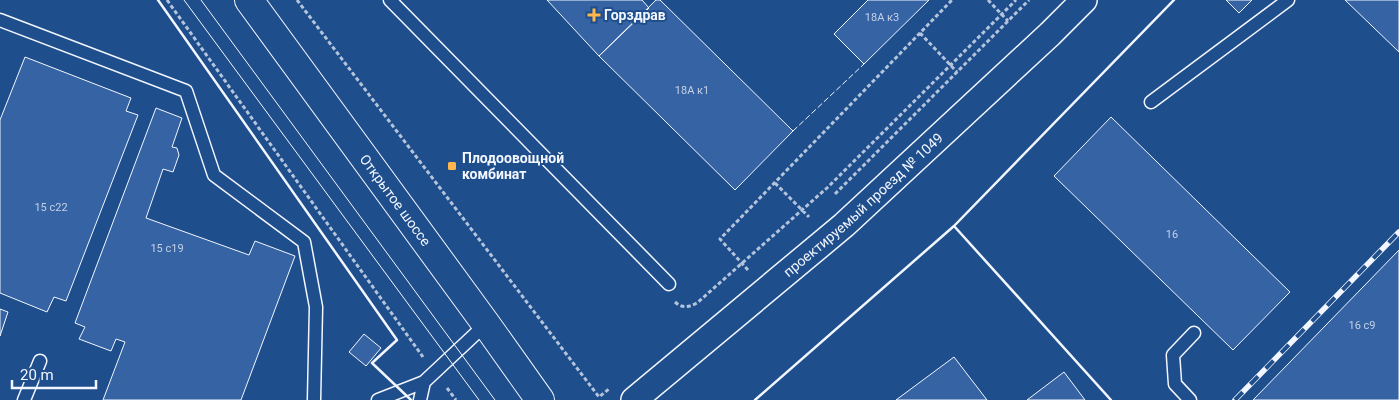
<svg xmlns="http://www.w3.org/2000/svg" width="1399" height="400" font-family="Roboto,sans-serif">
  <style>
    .building { fill: #3563a3; stroke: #f2f6ff }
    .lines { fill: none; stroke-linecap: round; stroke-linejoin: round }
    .lane-casing { stroke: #f2f6ff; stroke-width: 15 }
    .street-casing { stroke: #f2f6ff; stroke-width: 28 }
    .secondary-casing { stroke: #f2f6ff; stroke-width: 30 }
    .path { stroke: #b3c4dc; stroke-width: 3; stroke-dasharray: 4 2.5; stroke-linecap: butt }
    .lane { stroke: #1f4e8c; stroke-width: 12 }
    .street { stroke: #1f4e8c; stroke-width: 25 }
    .secondary { stroke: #1f4e8c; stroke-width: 28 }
    .tram { stroke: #f2f6ff; stroke-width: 1 }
    .rail-casing { stroke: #f2f6ff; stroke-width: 5.5 }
    .rail { stroke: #1f4e8c; stroke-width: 4; stroke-dasharray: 11; stroke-linecap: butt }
    .fence { stroke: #f2f6ff; stroke-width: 1; stroke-dasharray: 6 2.5; stroke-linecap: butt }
    .wall { stroke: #f2f6ff; stroke-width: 2.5 }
    .poi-dot { fill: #ffb74d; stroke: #1f4e8c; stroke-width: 2 }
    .labels { text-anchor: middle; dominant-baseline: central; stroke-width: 4; stroke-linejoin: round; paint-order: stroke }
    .number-label { font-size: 11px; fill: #c3d1e8 }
    .poi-label { font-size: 14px; font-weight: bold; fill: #f2f6ff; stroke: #1f4e8c; text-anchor: start }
    .street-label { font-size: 14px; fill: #f2f6ff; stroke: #1f4e8c }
  </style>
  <rect width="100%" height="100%" fill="#1f4e8c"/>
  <path class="building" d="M547,0H642L649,8L599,56Z
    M656,0H660L793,131L735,190L599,56Z
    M868,0H929L864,64L834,34Z
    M1226,0H1252L1239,13Z
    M1345,0H1399V52Z
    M25,57L131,98L126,111L138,115L66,301L54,297L47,312L0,293V120Z
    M156,108L182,118L172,147L177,148L179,155L173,172L163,169L146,218L249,255L255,241L295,256L241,400H103L125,342L116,339L111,351L79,339L85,327L75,323Z
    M1111,117L1290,292L1233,350L1054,176Z
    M1399,250V400H1253Z
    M0,309L8,312L0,336Z
    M364,334L381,348L366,366L349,352Z
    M954,357L987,400H896Z
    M1064,372L1085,400H1027Z"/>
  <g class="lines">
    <g class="lane-casing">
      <path id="lane" d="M390,0L669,284
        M0,20L186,91L214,175L304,242L316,307L314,400
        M1151,102L1288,0
        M24,400L40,361
        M378,400L424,382L486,324
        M420,400L424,382
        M1190,400L1175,384L1173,355L1194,333"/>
    </g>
    <g class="street-casing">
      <g id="street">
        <path id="s1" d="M634,400L844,225L1050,34L1084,0"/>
      </g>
    </g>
    <g class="secondary-casing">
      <g id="secondary">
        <path id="s2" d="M249,0L486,324L540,400"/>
      </g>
    </g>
    <path class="path" d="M167,0L423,357
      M297,0L599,397L609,389
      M988,0L1008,21
      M920,33L957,72
      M775,183L809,217
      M835,194L1029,0
      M748,270L720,239L952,0
      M675,302C683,309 689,307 697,303L828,187L1016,0
      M447,388L456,400"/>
    <use href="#lane" class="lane"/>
    <use href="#street" class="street"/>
    <use href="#secondary" class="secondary"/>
    <path class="tram" d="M184,0L479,400
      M201,0L495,400"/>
    <g class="rail-casing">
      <path id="rail" d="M1235,400L1399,232"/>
    </g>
    <use href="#rail" class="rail"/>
    <path class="fence" d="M793,131L864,64"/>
    <path class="wall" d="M158,0L397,340L372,363L411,400
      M954,226L1111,400
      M755,400L954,226L1174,0"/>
  </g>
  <g class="poi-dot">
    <path d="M591.5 7.5h5v5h5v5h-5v5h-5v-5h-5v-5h5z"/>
    <rect x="447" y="161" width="10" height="10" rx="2.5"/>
  </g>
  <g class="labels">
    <g class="number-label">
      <text x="882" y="17">18А к3</text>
      <text x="692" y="90">18А к1</text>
      <text x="51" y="207">15 с22</text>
      <text x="1172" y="234">16</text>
      <text x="167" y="248">15 с19</text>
      <text x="1362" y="325">16 с9</text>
    </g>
    <g class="poi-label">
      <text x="604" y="15">Горздрав</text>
      <text x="462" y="158">Плодоовощной<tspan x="462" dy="16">комбинат</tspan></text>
    </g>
    <g class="street-label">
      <text stroke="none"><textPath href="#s2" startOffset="248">Открытое шоссе</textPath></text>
      <text stroke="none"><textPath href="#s1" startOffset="301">проектируемый проезд № 1049</textPath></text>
    </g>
  </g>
  <path d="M12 380v8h84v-8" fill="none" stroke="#f2f6ff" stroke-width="2.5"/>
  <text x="20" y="380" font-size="15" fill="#f2f6ff" stroke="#1f4e8c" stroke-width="4" paint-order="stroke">20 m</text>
</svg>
